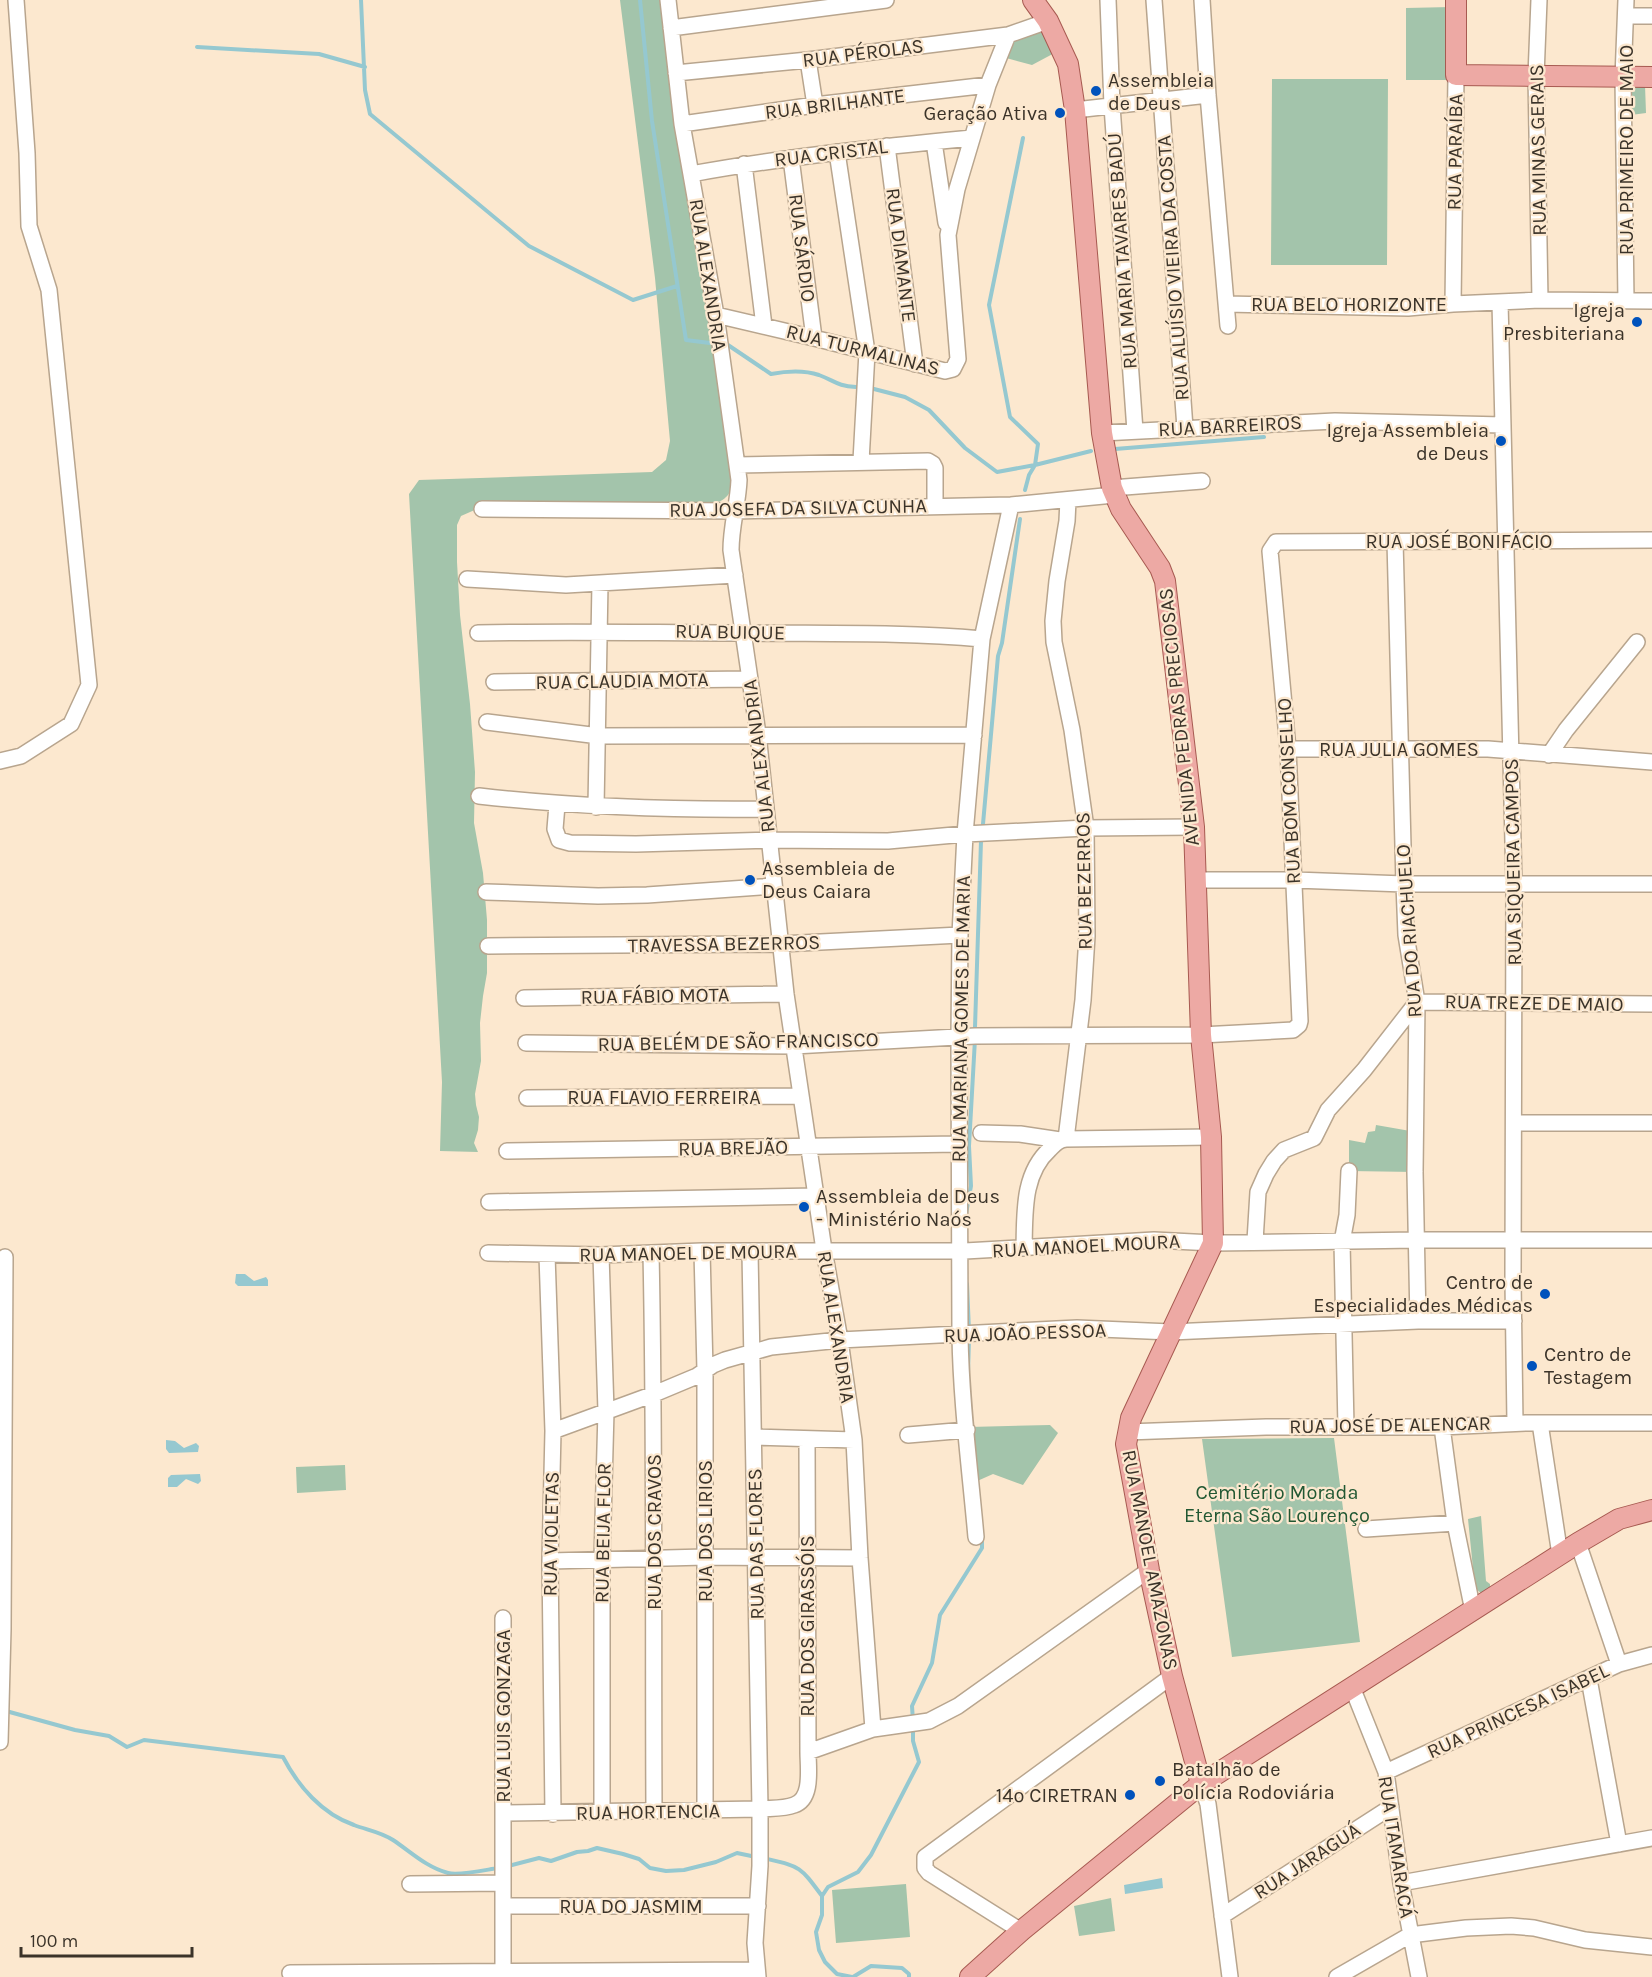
<svg xmlns="http://www.w3.org/2000/svg" width="1652" height="1977" font-family="Karla,sans-serif">
  <style>
    .green { fill: #a3c4ab }
    .water { fill: #95c8d0 }
    .lines { fill: none; stroke-linecap: round; stroke-linejoin: round }
    .stream { stroke: #95c8d0; stroke-width: 4 }
    .minor-casing { stroke: #b8a58e; stroke-width: 18 }
    .major-casing { stroke: #a75a51; stroke-width: 22 }
    .minor { stroke: #fff; stroke-width: 15 }
    .major { stroke: #eda9a4; stroke-width: 20 }
    .poi-dot { fill: #0052bc; stroke: #fce8cf; stroke-width: 2 }
    .labels { text-anchor: middle; dominant-baseline: central; stroke-width: 4.5; stroke-linejoin: round; paint-order: stroke }
    .street-label { font-size: 20px; fill: #3b3329; stroke: #fce8cf }
    .poi-label { font-size: 20px; fill: #3b3329; stroke: #fce8cf; text-anchor: start }
    .park-label { font-size: 20px; fill: #215833; stroke: #fce8cf }
  </style>
  <rect width="100%" height="100%" fill="#fce8cf"/>
  <path class="green" d="M620,0H662L732,475C731,493 731,496 715,504L486,505L461,516L457,525V562L460,615L470,704L475,772L474,823L483,873L487,920V973L483,996L480,1023L481,1061L475,1094L476,1105L479,1117L478,1130L474,1143L478,1152L440,1151L442,1082L409,494L419,480L652,472L666,460L670,441L655,278Z
    M1451,7V80H1406V8Z
    M1048,21L1062,49L1032,65L999,56L1008,35Z
    M1272,79H1388L1387,265H1271Z
    M1631,85H1645L1646,113L1631,115Z
    M1376,1125L1416,1132L1415,1172L1349,1171V1140L1365,1143L1368,1132L1375,1131Z
    M1050,1425L1058,1433L1023,1485L993,1474L975,1482L969,1427Z
    M1334,1438L1360,1642L1232,1657L1202,1439Z
    M345,1465L346,1490L297,1493L296,1467Z
    M1481,1516L1486,1581L1490,1584V1589L1482,1594L1475,1588L1468,1519Z
    M906,1884L910,1937L836,1943L832,1890Z
    M1111,1898L1115,1931L1079,1936L1074,1906Z"/>
  <path class="water" d="M236,1274H245L254,1281L266,1277L268,1280V1286H238L235,1283Z
    M166,1440L175,1441L184,1448L196,1443L199,1446L198,1452L169,1453L166,1449Z
    M200,1474L201,1481L198,1484L186,1479L177,1487H168V1478L171,1475Z
    M1162,1878L1163,1888L1125,1894L1124,1885Z"/>
  <g class="lines">
    <path class="stream" d="M361,0L365,90L370,114L529,246L633,300L677,286
      M640,0L652,121L686,340L710,343
      M197,47L319,54L365,67
      M1023,138L989,305L1010,417L1038,444L1035,465L1029,475L1025,490
      M728,345L771,374C787,371 804,370 819,375C835,381 837,386 856,387
      M874,389L905,397L929,410L965,448L997,472L1035,465L1091,451
      M1115,449L1264,437
      M983,824L998,656L1002,643L1020,519
      M975,1027L981,841
      M966,1214L971,1186L969,1146L975,1039
      M967,1284L969,1331
      M968,1373L969,1338
      M6,1711L75,1730L109,1736L127,1747L144,1740L283,1757C298,1786 322,1814 354,1825C367,1830 381,1832 393,1840C411,1852 426,1867 448,1873C459,1876 485,1870 498,1868
      M913,1721L912,1706L932,1663L940,1615L982,1548V1538
      M763,1858C801,1867 799,1865 822,1896
      M508,1866L539,1858L551,1861L577,1852L588,1851L597,1848L623,1854L639,1859L650,1868L666,1871L684,1870L716,1862L737,1853L756,1857
      M852,1977L837,1974L825,1962L819,1950L816,1932L822,1915V1896L828,1887L858,1872L871,1855L919,1762L913,1741V1728
      M853,1977L871,1966L902,1968L909,1974V1977"/>
    <g class="minor-casing">
      <path id="minor" d="M668,0L682,124L716,315L739,480C738,504 731,526 731,550L758,734L786,994L824,1250L840,1340L854,1440L860,1558L873,1729
        M1108,0L1112,106L1135,431
        M1154,0L1185,428
        M1202,0L1208,95L1228,326
        M1539,0L1536,76L1540,300
        M1626,0L1623,78L1626,301
        M1626,16H1652
        M671,28L886,0
        M808,60L815,105
        M676,73L808,60L1008,35L1048,21
        M1075,110L1208,95
        M682,124L815,105L988,85
        M934,142L946,223
        M887,146L915,364
        M837,152L867,352L861,461
        M791,158L814,338
        M744,164L764,326
        M691,174C784,157 878,147 972,138
        M1500,302L1514,884L1513,1281L1515,1423
        M1226,304L1408,308L1453,304L1540,300L1652,301
        M1453,304L1456,75
        M716,315L814,338L945,371L953,369L958,359L948,235L957,189L988,85L1008,35
        M1102,433L1335,421L1503,425
        M737,465L928,461L933,464L935,468V507
        M1112,488L1202,481
        M482,509L735,511L1011,505L1114,495
        M1395,541L1404,884L1406,935L1417,1002L1415,1172L1418,1321
        M467,579L566,585L735,575
        M478,633C568,631 657,633 746,633C825,634 903,632 982,639
        M494,682L750,679
        M487,722L599,736L974,735
        M1288,749H1488L1652,762
        M1549,755L1566,730L1637,642
        M0,761L21,756L71,724L89,685L49,290L29,226L27,153L16,0
        M479,796C575,807 669,810 766,809
        M557,805L555,829L559,840L570,843L636,844L769,840L888,841L965,834L1086,828L1194,827
        M596,807L600,583
        M1194,880H1295L1404,884H1652
        M486,892L598,896L647,895L774,886
        M488,946L781,944L960,935
        M524,998L786,994
        M526,1043L794,1046L975,1036L1201,1035L1293,1030L1299,1025L1300,1021L1288,749L1270,551L1276,542L1652,540
        M527,1098L801,1096
        M1514,1123H1652
        M981,1133L1020,1134L1060,1140
        M1066,1139L1211,1137
        M507,1151L959,1144
        M489,1202L816,1196
        M1255,1241L1258,1192L1266,1174L1274,1161L1284,1150L1314,1138L1328,1110L1364,1070L1417,1002L1652,1004
        M1024,1248C1025,1214 1022,1174 1050,1149C1055,1144 1058,1140 1066,1139L1083,1000L1087,936L1086,828L1072,730L1054,642L1053,621L1057,581L1067,521L1068,500
        M702,1251L705,1370V1811
        M750,1252L760,1809V1866L755,1943L758,1977
        M488,1253L601,1255L702,1251H965L1154,1240L1213,1243L1416,1240H1652
        M651,1253C655,1439 653,1625 654,1811
        M547,1255L553,1431L550,1561L553,1814
        M601,1255L606,1411L602,1559V1812
        M1540,1423L1560,1555
        M1346,1427L1342,1242L1347,1215L1349,1171
        M1442,1427L1455,1523L1473,1611
        M553,1431L654,1394L697,1376L713,1365L725,1360L771,1347L840,1340L1077,1328L1171,1332L1418,1321H1514
        M1127,1432L1266,1427H1442L1526,1423H1652
        M908,1435L967,1430
        M754,1437L854,1440
        M1366,1529L1455,1523
        M976,1537C970,1469 961,1402 960,1335L959,1037L960,935L965,834L982,639L1011,505
        M1578,1543L1619,1664
        M550,1561L705,1557L860,1558
        M1589,1679L1619,1844
        M1352,1687L1386,1772L1401,1883L1419,1977
        M0,1742L3,1629L5,1257
        M808,1752L873,1729L929,1721L958,1706L1149,1570
        M1386,1772L1619,1664L1652,1655
        M1201,1784L1208,1804L1230,1977
        M503,1813L760,1809C770,1808 784,1809 794,1805C813,1799 808,1768 808,1752L807,1440
        M1401,1883L1652,1838
        M410,1884L502,1883
        M503,1906H758
        M1222,1916L1391,1807
        M1021,1931L929,1873L925,1868V1857L1172,1676
        M290,1973L756,1970
        M503,1977V1618
        M1337,1977L1410,1935L1466,1928L1511,1926L1534,1928L1585,1940L1652,1947"/>
    </g>
    <g class="major-casing">
      <path id="major" d="M1033,0L1048,21L1068,64L1075,110L1102,433L1112,488L1121,509L1160,568L1165,581L1194,827L1201,1035L1211,1137L1213,1243L1131,1418L1126,1444L1149,1570L1172,1676L1201,1784
        M1456,0V75L1652,77
        M970,1977L1021,1931L1201,1784L1578,1543L1619,1519L1652,1510"/>
    </g>
    <use href="#minor" class="minor"/>
    <use href="#major" class="major"/>
  </g>
  <g class="poi-dot">
    <circle cx="1096" cy="91" r="6"/>
    <circle cx="1060" cy="113" r="6"/>
    <circle cx="1637" cy="322" r="6"/>
    <circle cx="1501" cy="441" r="6"/>
    <circle cx="750" cy="880" r="6"/>
    <circle cx="804" cy="1207" r="6"/>
    <circle cx="1545" cy="1294" r="6"/>
    <circle cx="1532" cy="1366" r="6"/>
    <circle cx="1160" cy="1781" r="6"/>
    <circle cx="1130" cy="1795" r="6"/>
  </g>
  <g class="labels">
    <g class="street-label">
      <text transform="translate(863 53) rotate(-7)">RUA PÉROLAS</text>
      <text transform="translate(835 104) rotate(-7)">RUA BRILHANTE</text>
      <text transform="translate(1538 150) rotate(-91)">RUA MINAS GERAIS</text>
      <text transform="translate(1626 150) rotate(-90)">RUA PRIMEIRO DE MAIO</text>
      <text transform="translate(1455 152) rotate(-89)">RUA PARAÍBA</text>
      <text transform="translate(831 153) rotate(-7)">RUA CRISTAL</text>
      <text transform="translate(802 248) rotate(83)">RUA SÁRDIO</text>
      <text transform="translate(1122 251) rotate(-94)">RUA MARIA TAVARES BADÚ</text>
      <text transform="translate(901 255) rotate(83)">RUA DIAMANTE</text>
      <text transform="translate(1173 268) rotate(-94)">RUA ALUÍSIO VIEIRA DA COSTA</text>
      <text transform="translate(708 275) rotate(81)">RUA ALEXANDRIA</text>
      <text x="1349" y="304">RUA BELO HORIZONTE</text>
      <text transform="translate(863 350) rotate(14)">RUA TURMALINAS</text>
      <text transform="translate(1230 426) rotate(-3)">RUA BARREIROS</text>
      <text transform="translate(798 508) rotate(-1)">RUA JOSEFA DA SILVA CUNHA</text>
      <text x="1459" y="541">RUA JOSÉ BONIFÁCIO</text>
      <text transform="translate(730 632) rotate(1)">RUA BUIQUE</text>
      <text transform="translate(622 681) rotate(-1)">RUA CLAUDIA MOTA</text>
      <text transform="translate(1179 717) rotate(-96)">AVENIDA PEDRAS PRECIOSAS</text>
      <text x="1399" y="749">RUA JULIA GOMES</text>
      <text transform="translate(759 756) rotate(-97)">RUA ALEXANDRIA</text>
      <text transform="translate(1289 791) rotate(-93)">RUA BOM CONSELHO</text>
      <text transform="translate(1513 862) rotate(-91)">RUA SIQUEIRA CAMPOS</text>
      <text transform="translate(1084 881) rotate(-91)">RUA BEZERROS</text>
      <text transform="translate(1409 931) rotate(-94)">RUA DO RIACHUELO</text>
      <text transform="translate(724 944) rotate(-1)">TRAVESSA BEZERROS</text>
      <text transform="translate(655 996) rotate(-1)">RUA FÁBIO MOTA</text>
      <text transform="translate(1534 1003) rotate(1)">RUA TREZE DE MAIO</text>
      <text transform="translate(961 1019) rotate(-89)">RUA MARIANA GOMES DE MARIA</text>
      <text transform="translate(738 1042) rotate(-1)">RUA BELÉM DE SÃO FRANCISCO</text>
      <text x="664" y="1097">RUA FLAVIO FERREIRA</text>
      <text transform="translate(733 1148) rotate(-1)">RUA BREJÃO</text>
      <text transform="translate(1086 1246) rotate(-3)">RUA MANOEL MOURA</text>
      <text transform="translate(688 1253) rotate(-1)">RUA MANOEL DE MOURA</text>
      <text transform="translate(836 1327) rotate(81)">RUA ALEXANDRIA</text>
      <text transform="translate(1025 1333) rotate(-2)">RUA JOÃO PESSOA</text>
      <text transform="translate(1390 1425) rotate(-1)">RUA JOSÉ DE ALENCAR</text>
      <text transform="translate(705 1531) rotate(-90)">RUA DOS LIRIOS</text>
      <text transform="translate(654 1532) rotate(-90)">RUA DOS CRAVOS</text>
      <text transform="translate(603 1533) rotate(-89)">RUA BEIJA FLOR</text>
      <text transform="translate(551 1534) rotate(-89)">RUA VIOLETAS</text>
      <text transform="translate(756 1544) rotate(-91)">RUA DAS FLORES</text>
      <text transform="translate(1150 1560) rotate(79)">RUA MANOEL AMAZONAS</text>
      <text transform="translate(807 1626) rotate(-90)">RUA DOS GIRASSÓIS</text>
      <text transform="translate(1518 1711) rotate(-25)">RUA PRINCESA ISABEL</text>
      <text transform="translate(503 1716) rotate(-90)">RUA LUIS GONZAGA</text>
      <text transform="translate(648 1812) rotate(-1)">RUA HORTENCIA</text>
      <text transform="translate(1396 1847) rotate(81)">RUA ITAMARACÁ</text>
      <text transform="translate(1307 1861) rotate(-33)">RUA JARAGUÁ</text>
      <text x="631" y="1906">RUA DO JASMIM</text>
    </g>
    <g class="poi-label">
      <text x="1108" y="80">Assembleia<tspan x="1108" dy="23">de Deus</tspan></text>
      <text x="1048" y="113" text-anchor="end">Geração Ativa</text>
      <text x="1625" y="310" text-anchor="end">Igreja<tspan x="1625" dy="23">Presbiteriana</tspan></text>
      <text x="1489" y="430" text-anchor="end">Igreja Assembleia<tspan x="1489" dy="23">de Deus</tspan></text>
      <text x="762" y="868">Assembleia de<tspan x="762" dy="23">Deus Caiara</tspan></text>
      <text x="816" y="1196">Assembleia de Deus<tspan x="816" dy="23">- Ministério Naós</tspan></text>
      <text x="1533" y="1282" text-anchor="end">Centro de<tspan x="1533" dy="23">Especialidades Médicas</tspan></text>
      <text x="1544" y="1354">Centro de<tspan x="1544" dy="23">Testagem</tspan></text>
      <text x="1172" y="1769">Batalhão de<tspan x="1172" dy="23">Polícia Rodoviária</tspan></text>
      <text x="1118" y="1795" text-anchor="end">14º CIRETRAN</text>
    </g>
    <g class="park-label">
      <text x="1277" y="1492">Cemitério Morada<tspan x="1277" dy="23">Eterna São Lourenço</tspan></text>
    </g>
  </g>
  <path d="M21 1947v9h171v-9" fill="none" stroke="#3b3329" stroke-width="3"/>
  <text x="30" y="1947" font-size="18" fill="#3b3329" stroke="#fce8cf" stroke-width="4.5" paint-order="stroke">100 m</text>
</svg>
